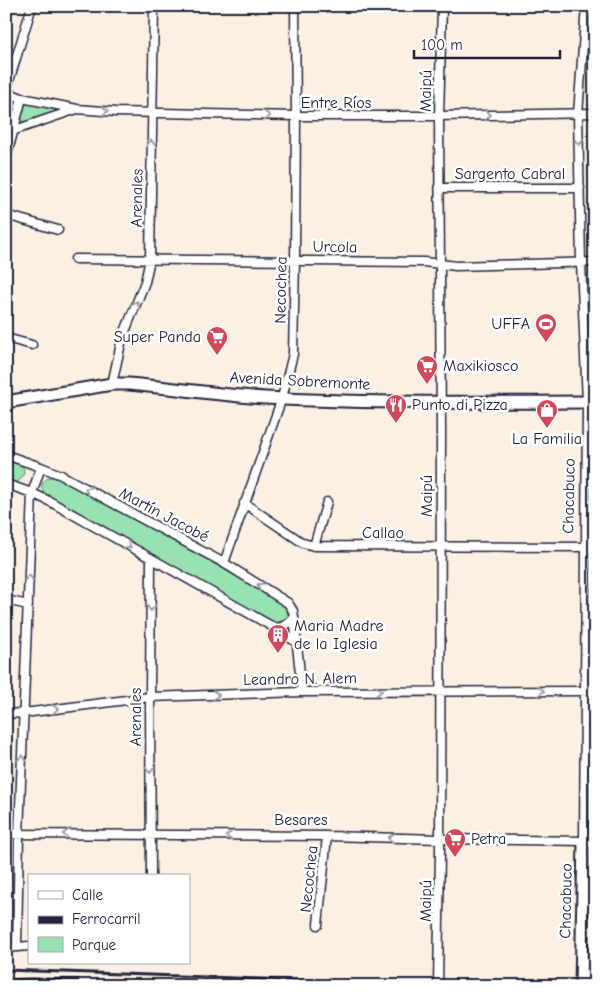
<svg xmlns="http://www.w3.org/2000/svg" width="601" height="992" font-family="'Comic Neue',sans-serif">
  <style>
    .green { fill: #98e2b1; stroke: #5d8276 }
    .lines { fill: none; stroke-linecap: round; stroke-linejoin: round }
    .street-casing { stroke: #22223b; stroke-width: 11 }
    .secondary-casing { stroke: #22223b; stroke-width: 15 }
    .street { stroke: #fff; stroke-width: 8 }
    .secondary { stroke: #fff; stroke-width: 11 }
    .rail { stroke: #22223b; stroke-width: 3 }
    .oneway { stroke: #9c9ca7 }
    .labels { text-anchor: middle; dominant-baseline: central; stroke-width: 5; stroke-linejoin: round; paint-order: stroke }
    .street-label { font-size: 16px; fill: #22223b; stroke: #fff }
    .poi-label { font-size: 16px; fill: #22223b; stroke: #fff; text-anchor: start }
  </style>
  <rect width="100%" height="100%" fill="#fbf0e3"/>
  <filter id="ink" filterUnits="userSpaceOnUse"><feTurbulence type="fractalNoise" baseFrequency=".02" numOctaves="2"/><feDisplacementMap in="SourceGraphic" scale="10" xChannelSelector="R" yChannelSelector="G"/><feConvolveMatrix kernelMatrix="1 2 1 2 8 2 1 2 1" color-interpolation-filters="sRGB"/></filter>
  <g filter="url(#ink)">
    <path class="green" d="M26,102L54,107L56,112L26,122L23,121L21,118Z
      M6,459C19,463 32,467 18,482H13L6,480Z
      M50,477L58,478L216,565L285,605C291,614 286,623 275,624L48,496C39,489 40,481 50,477Z"/>
    <g class="lines">
      <g class="street-casing">
        <path id="street" d="M6,91L32,6
          M6,92L22,98L77,109L116,112L296,116H439L595,113
          M15,130L77,109
          M6,159L22,98
          M440,188H580
          M6,215L58,230
          M75,259L424,262L456,266L595,262
          M6,338L32,345
          M112,384L122,339L145,282L150,259L154,6
          M6,455L41,467L61,475L224,563L288,603L293,611L294,617L302,692
          M6,484L32,493L49,501L275,628L296,642
          M244,503L303,543L314,546L595,547
          M314,546L327,502
          M224,563L282,398L293,354L295,260L296,116L295,6
          M6,600L28,605
          M275,628C284,627 288,625 294,618
          M6,714L24,713L150,697L302,692L595,691
          M6,834L327,836L440,839L584,841L587,402L581,263L578,114L586,6
          M151,876L150,697L151,559
          M318,925L327,836
          M17,947L19,834L32,493L41,467
          M6,948L29,946
          M438,986L440,852L441,430L439,116L442,6"/>
      </g>
      <g class="secondary-casing">
        <path id="secondary" d="M6,402L112,384H129C174,388 220,395 265,398C375,404 485,402 595,402
          M581,986L584,841H595"/>
      </g>
      <use href="#street" class="street"/>
      <use href="#secondary" class="secondary"/>
      <path class="rail" d="M6,970L236,978L408,986
        M6,980L30,979L78,980"/>
    </g>
    <defs><path id="oneway-chevron" d="M-2-3.5L2.5 0L-2 3.5" fill="none" stroke-width="1.6" stroke-linecap="round" stroke-linejoin="round" transform="scale(1.25)"/></defs>
    <g class="oneway">
      <use href="#oneway-chevron" transform="translate(105 111) rotate(4)"/>
      <use href="#oneway-chevron" transform="translate(488 115) rotate(-1)"/>
      <use href="#oneway-chevron" transform="translate(267 116) rotate(1)"/>
      <use href="#oneway-chevron" transform="translate(579 142) rotate(89)"/>
      <use href="#oneway-chevron" transform="translate(151 143) rotate(-89)"/>
      <use href="#oneway-chevron" transform="translate(136 304) rotate(-68)"/>
      <use href="#oneway-chevron" transform="translate(88 490) rotate(-152)"/>
      <use href="#oneway-chevron" transform="translate(128 546) rotate(29)"/>
      <use href="#oneway-chevron" transform="translate(29 578) rotate(-88)"/>
      <use href="#oneway-chevron" transform="translate(260 586) rotate(-148)"/>
      <use href="#oneway-chevron" transform="translate(151 608) rotate(91)"/>
      <use href="#oneway-chevron" transform="translate(379 691)"/>
      <use href="#oneway-chevron" transform="translate(541 691)"/>
      <use href="#oneway-chevron" transform="translate(216 695) rotate(-2)"/>
      <use href="#oneway-chevron" transform="translate(55 709) rotate(-7)"/>
      <use href="#oneway-chevron" transform="translate(22 758) rotate(-88)"/>
      <use href="#oneway-chevron" transform="translate(150 770) rotate(89)"/>
      <use href="#oneway-chevron" transform="translate(66 834) rotate(-179)"/>
      <use href="#oneway-chevron" transform="translate(229 836) rotate(-180)"/>
      <use href="#oneway-chevron" transform="translate(391 838) rotate(-178)"/>
    </g>
  </g>
  <defs>
    <g id="stadium-pin" transform="scale(1.125)"><path d="M0 17L-7.5 6A9.5 9.5 0 1 1 7.5 6Z" fill="#d1495b" stroke="#fff"/><path d="M0-5a6.5 5 0 1 0 0 10a6.5 5 0 1 0 0-10ZM-3.5-1.8h7v3.6h-7Z" fill="#fff"/></g>
    <g id="supermarket-pin" transform="scale(1.125)"><path d="M0 17L-7.5 6A9.5 9.5 0 1 1 7.5 6Z" fill="#d1495b" stroke="#fff"/><path d="M-6-5.5h2.5l.6 2H6L4.5 2H-2.5L-4.4-4H-6ZM-1.5 3.2a1.3 1.3 0 1 0 .1 0ZM3 3.2a1.3 1.3 0 1 0 .1 0Z" fill="#fff"/></g>
    <g id="restaurant-pin" transform="scale(1.125)"><path d="M0 17L-7.5 6A9.5 9.5 0 1 1 7.5 6Z" fill="#d1495b" stroke="#fff"/><path d="M-5-6h1v4h1v-4h1v4h1v-4h1v5L-1.5 .5V6h-2V.5L-5-1ZM5-6V6H3V1.5H1.5Q1.5-4 5-6Z" fill="#fff"/></g>
    <g id="shop-pin" transform="scale(1.125)"><path d="M0 17L-7.5 6A9.5 9.5 0 1 1 7.5 6Z" fill="#d1495b" stroke="#fff"/><path d="M-5-2.5h2.3a2.7 3.5 0 0 1 5.4 0H5L5.5 6h-11ZM-1.5-2.5h3a1.5 2.3 0 0 0-3 0Z" fill="#fff"/></g>
    <g id="building-pin" transform="scale(1.125)"><path d="M0 17L-7.5 6A9.5 9.5 0 1 1 7.5 6Z" fill="#d1495b" stroke="#fff"/><path d="M-4-6H4V6H1V3H-1V6H-4ZM-2.5-4.3h1.7v1.8h-1.7ZM.8-4.3h1.7v1.8H.8ZM-2.5-1h1.7V.8h-1.7ZM.8-1h1.7V.8H.8Z" fill="#fff"/></g>
  </defs>
  <g fill-rule="evenodd">
    <use href="#stadium-pin" x="546" y="324"/>
    <use href="#supermarket-pin" x="217" y="337"/>
    <use href="#supermarket-pin" x="427" y="366"/>
    <use href="#restaurant-pin" x="396" y="405"/>
    <use href="#shop-pin" x="547" y="410"/>
    <use href="#building-pin" x="278" y="635"/>
    <use href="#supermarket-pin" x="455" y="839"/>
  </g>
  <g class="labels">
    <g class="street-label">
      <text transform="translate(426 91) rotate(-89)">Maipú</text>
      <text x="336" y="103">Entre Ríos</text>
      <text x="510" y="174">Sargento Cabral</text>
      <text transform="translate(137 198) rotate(-89)">Arenales</text>
      <text transform="translate(335 247) rotate(1)">Urcola</text>
      <text transform="translate(281 290) rotate(-89)">Necochea</text>
      <text transform="translate(300 381) rotate(3)">Avenida Sobremonte</text>
      <text transform="translate(427 496) rotate(-90)">Maipú</text>
      <text transform="translate(569 496) rotate(-89)">Chacabuco</text>
      <text transform="translate(164 515) rotate(28)">Martín Jacobé</text>
      <text x="383" y="533">Callao</text>
      <text transform="translate(300 679) rotate(-1)">Leandro N. Alem</text>
      <text transform="translate(136 717) rotate(-90)">Arenales</text>
      <text x="301" y="820">Besares</text>
      <text transform="translate(309 879) rotate(-84)">Necochea</text>
      <text transform="translate(426 901) rotate(-89)">Maipú</text>
      <text transform="translate(566 901) rotate(-89)">Chacabuco</text>
    </g>
    <g class="poi-label">
      <text x="530" y="324" text-anchor="end">UFFA</text>
      <text x="201" y="337" text-anchor="end">Super Panda</text>
      <text x="443" y="366">Maxikiosco</text>
      <text x="412" y="405">Punto di Pizza</text>
      <text x="547" y="439" text-anchor="middle">La Familia</text>
      <text x="294" y="626">Maria Madre<tspan x="294" dy="18">de la Iglesia</tspan></text>
      <text x="471" y="839">Petra</text>
    </g>
  </g>
  <rect width="601" height="992" fill="none" stroke="#fff" stroke-width="25"/>
  <rect x="12" y="12" width="576" height="967" fill="none" stroke="#22223b" stroke-width="2" filter="url(#ink)"/>
  <rect x="28" y="874" width="162" height="90" fill="#ffffff" stroke="#a7a7b1"/>
  <rect x="38" y="891" width="25" height="8" fill="#ffffff" stroke="#a7a7b1"/>
  <text x="72" y="900" font-size="15" fill="#22223b">Calle</text>
  <rect x="38" y="916" width="25" height="8" fill="#22223b" stroke="#a7a7b1"/>
  <text x="72" y="924" font-size="15" fill="#22223b">Ferrocarril</text>
  <rect x="38" y="937" width="25" height="15" fill="#98e2b1" stroke="#a7a7b1"/>
  <text x="72" y="950" font-size="15" fill="#22223b">Parque</text>
  <path d="M414 50v8h146v-8" fill="none" stroke="#22223b" stroke-width="2.5"/>
  <text x="421" y="50" font-size="15" fill="#22223b" stroke="#ffffff" stroke-width="4" paint-order="stroke">100 m</text>
</svg>
